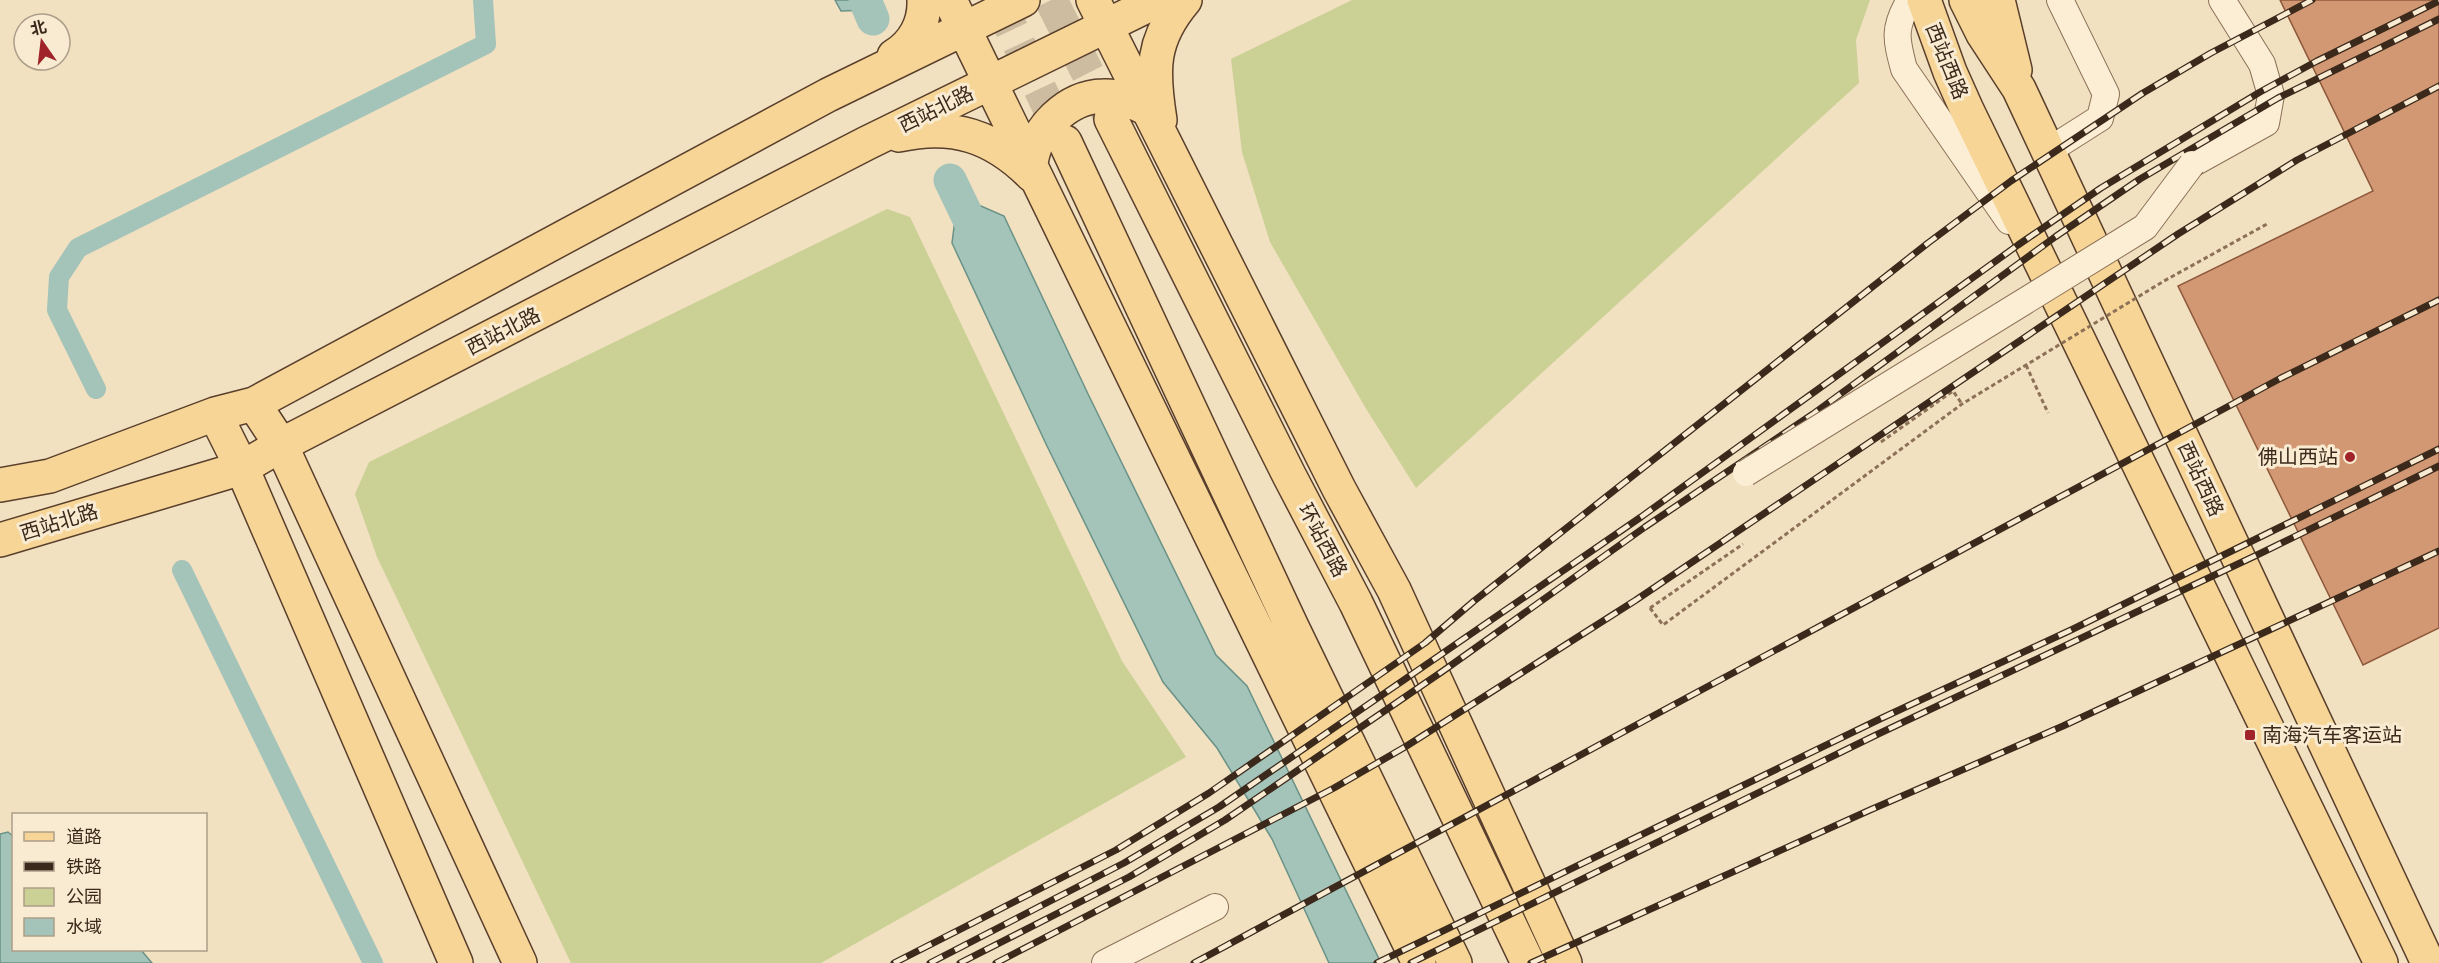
<svg xmlns="http://www.w3.org/2000/svg" width="2439" height="963" font-family="Bitter,'Noto Sans SC',serif">
  <style>
    .green { fill: #cbd094 }
    .water { fill: #a4c3b9; stroke: #6a9287; stroke-width: 1.5 }
    .lines { fill: none; stroke-linecap: round; stroke-linejoin: round }
    .canal { stroke: #a4c3b9; stroke-width: 20 }
    .river { stroke: #a4c3b9; stroke-width: 33 }
    .building { fill: #d29874; stroke: #8d583b; stroke-width: 1.5 }
    .major-tunnel { stroke: #cdbca0; stroke-width: 33; stroke-dasharray: 33 16; stroke-linecap: butt }
    .minor-casing { stroke: #8c7157; stroke-width: 28 }
    .major-casing { stroke: #593f2c; stroke-width: 36 }
    .path { stroke: #8c7157; stroke-width: 3; stroke-dasharray: 4.5 3; stroke-linecap: butt }
    .minor { stroke: #fbeed5; stroke-width: 26 }
    .major { stroke: #f7d596; stroke-width: 33 }
    .rail-casing { stroke: #3b2a1c; stroke-width: 7 }
    .rail { stroke: #f8ebd1; stroke-width: 4.5; stroke-dasharray: 14; stroke-linecap: butt }
    .minor-bridge-casing { stroke: #8c7157; stroke-width: 28; stroke-linecap: butt }
    .path-bridge { stroke: #8c7157; stroke-width: 3; stroke-dasharray: 4.5 3; stroke-linecap: butt }
    .minor-bridge { stroke: #fbeed5; stroke-width: 26 }
    .poi-dot { fill: #9f2328; stroke: #f8ebd1; stroke-width: 2 }
    .labels { text-anchor: middle; dominant-baseline: central; stroke-width: 6; stroke-linejoin: round; paint-order: stroke }
    .street-label { font-size: 20px; fill: #3b2a1c; stroke: #f8ebd1 }
    .poi-label { font-size: 20px; fill: #3b2a1c; stroke: #f8ebd1; text-anchor: end }
  </style>
  <rect width="100%" height="100%" fill="#f1e1c1"/>
  <path class="green" d="M1352,0H1870L1856,40L1859,83L1416,488L1365,407L1270,242L1242,152L1231,59Z
    M887,209L910,217L1122,661L1186,757L821,963H571L377,557L355,494L369,462Z"/>
  <path class="water" d="M835,0H879L870,10L841,11Z
    M958,196L1004,216L1089,396L1216,655L1247,686L1381,963H1329L1272,839L1217,748L1163,682L1046,444L952,243Z
    M8,832L14,837V950H141L152,963H0V834Z"/>
  <g class="lines">
    <path class="canal" d="M96,389L57,310L59,277L78,248L486,44L483,0
      M182,570L373,963"/>
    <path class="river" d="M865,0L873,19
      M950,180L977,236"/>
  </g>
  <path class="building" d="M2280,0H2439V628L2363,665L2178,286L2373,191Z"/>
  <g class="lines">
    <path class="major-tunnel" d="M998,0L1065,142
      M1051,0L1111,119"/>
    <g class="minor-casing">
      <path id="minor" d="M1910,0C1893,28 1896,39 1904,69L2009,221
        M2048,151L2100,118L2106,94L2060,0
        M2192,164L2266,123L2271,95L2262,64L2222,0
        M1105,963L1215,907"/>
    </g>
    <g class="major-casing">
      <path id="major" d="M950,0L1419,963
        M1093,0L1339,489L1394,590L1565,963
        M1924,0L1950,72L1967,110L2381,963
        M1966,0L1983,34L2019,89L2428,963
        M1998,0L2015,70
        M894,56C914,44 925,23 924,0
        M1111,119L1289,475L1356,603L1528,963
        M1160,120C1152,70 1151,40 1185,0
        M899,135C953,123 993,136 1032,175
        M1065,142L1292,627L1455,963
        M1031,164C1035,129 1067,97 1103,96C1119,95 1134,102 1147,109
        M254,404L281,445L520,963
        M215,414L242,468L456,963
        M0,485L50,476L215,414L254,404L828,95L1023,0
        M0,540L242,468L281,445L867,143L1159,0"/>
    </g>
    <path class="path" d="M2026,365L2048,413
      M1881,442L1953,391L1962,404
      M1650,608L1743,544"/>
    <use href="#minor" class="minor"/>
    <use href="#major" class="major"/>
    <g class="rail-casing">
      <path id="rail" d="M894,963L1116,850L1209,793L1425,643L1474,601L1928,243L2011,181L2143,93L2211,53L2312,0
        M930,963L1124,863L1219,807L1641,517L2018,245L2101,188L2260,92L2317,61L2439,1
        M960,963L1129,877L1225,820L1443,671L1645,527L1813,414L2055,237L2140,179L2278,98L2439,19
        M996,963L1334,788L1405,747L1636,600L2178,234L2297,160L2439,86
        M1194,963L2281,378L2439,300
        M1377,963L1882,718L2071,630L2439,449
        M1411,963L1876,735L2257,555L2439,466
        M1531,963L1870,810L2063,726L2439,551"/>
    </g>
    <use href="#rail" class="rail"/>
    <g class="minor-bridge-casing">
      <path id="minor-bridge" d="M1746,473L2145,227L2192,164"/>
    </g>
    <path class="path-bridge" d="M1650,608L1663,625L1962,404L2164,281L2267,224"/>
    <use href="#minor-bridge" class="minor-bridge"/>
  </g>
  <g class="poi-dot">
    <circle cx="2350" cy="457" r="6"/>
    <rect x="2244" y="729" width="12" height="12" rx="3"/>
  </g>
  <g class="labels">
    <g class="street-label">
      <text transform="translate(1947 61) rotate(68)">西站西路</text>
      <text transform="translate(936 109) rotate(-26)">西站北路</text>
      <text transform="translate(503 331) rotate(-27)">西站北路</text>
      <text transform="translate(2201 479) rotate(65)">西站西路</text>
      <text transform="translate(59 522) rotate(-17)">西站北路</text>
      <text transform="translate(1323 540) rotate(62)">环站西路</text>
    </g>
    <g class="poi-label">
      <text x="2338" y="457">佛山西站</text>
      <text x="2262" y="735" text-anchor="start">南海汽车客运站</text>
    </g>
  </g>
  <rect x="12" y="813" width="195" height="138" fill="#f8ebd1" stroke="#ac9e89" stroke-width="1.5"/>
  <rect x="24" y="832" width="30" height="9" fill="#f7d596" stroke="#ac9e89" stroke-width="1.5"/>
  <text x="66" y="843" font-size="18" fill="#3b2a1c">道路</text>
  <rect x="24" y="862" width="30" height="9" fill="#3b2a1c" stroke="#ac9e89" stroke-width="1.5"/>
  <text x="66" y="873" font-size="18" fill="#3b2a1c">铁路</text>
  <rect x="24" y="888" width="30" height="18" fill="#cbd094" stroke="#ac9e89" stroke-width="1.5"/>
  <text x="66" y="903" font-size="18" fill="#3b2a1c">公园</text>
  <rect x="24" y="918" width="30" height="18" fill="#a4c3b9" stroke="#ac9e89" stroke-width="1.5"/>
  <text x="66" y="933" font-size="18" fill="#3b2a1c">水域</text>
  <g transform="translate(42 42) rotate(346)"><circle r="28" fill="#f8ebd1" stroke="#ac9e89" stroke-width="1.5"/>
  <path d="M0-4.5L10 22L0 15L-10 22Z" fill="#9f2328"/>
  <text y="-9" font-size="16" font-weight="bold" text-anchor="middle" fill="#3b2a1c">北</text>
  </g>
</svg>
